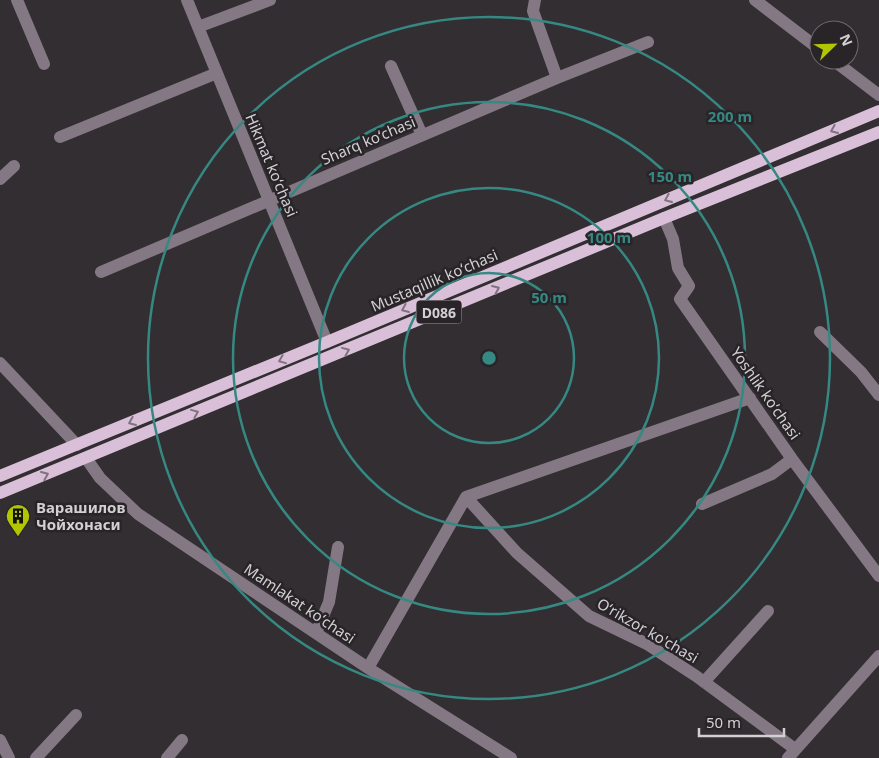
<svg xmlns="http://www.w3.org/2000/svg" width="879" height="758" font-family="'Noto Sans',sans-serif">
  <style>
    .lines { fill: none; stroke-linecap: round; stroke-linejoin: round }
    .minor { stroke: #847884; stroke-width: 12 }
    .major { stroke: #d9c0d8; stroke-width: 12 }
    .oneway { stroke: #807280 }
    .ring { fill: none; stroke: #368882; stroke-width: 2.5 }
    .labels { text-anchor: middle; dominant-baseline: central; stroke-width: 5; stroke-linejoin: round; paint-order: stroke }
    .shield { fill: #282428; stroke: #a09ca0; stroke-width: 1 }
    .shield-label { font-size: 14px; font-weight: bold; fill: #d3d0d3 }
    .street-label { font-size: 15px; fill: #d3d0d3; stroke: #282428 }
    .poi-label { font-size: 15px; font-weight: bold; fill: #d3d0d3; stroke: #282428; text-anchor: start }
    .centre { fill: #368882; stroke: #282428; stroke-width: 2.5 }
    .ring-label { font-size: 15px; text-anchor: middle; font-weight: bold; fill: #368882; stroke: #282428; stroke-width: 5; stroke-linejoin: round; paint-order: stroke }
  </style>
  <rect width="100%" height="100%" fill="#322e32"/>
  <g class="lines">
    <path class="minor" d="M17,0L44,64
      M187,0L327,342
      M535,0L533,11L557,78
      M755,0L819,49
      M198,27L270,0
      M833,60L879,95
      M391,66L422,135
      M60,137L217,73
      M0,179L14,166
      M664,218L673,239L678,268L689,286L680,299L792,459L879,576
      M101,272L557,78L648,42
      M820,332L861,372L879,395
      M0,363L77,445
      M86,458L100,478L138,514L368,668L511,758
      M466,497L517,553L589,616L647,644L696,676L795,749
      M702,504L772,474L792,459
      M316,633L329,602L338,547
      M368,668L466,497L750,398
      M704,682L768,611
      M0,740L9,758
      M36,758L76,715
      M167,758L182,740
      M788,758L879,656"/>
    <path class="major" d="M0,476L327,342L879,111
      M0,493L664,218L879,132"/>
  </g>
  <defs><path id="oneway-chevron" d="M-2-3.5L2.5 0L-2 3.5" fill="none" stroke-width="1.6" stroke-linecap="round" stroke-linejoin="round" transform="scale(1.25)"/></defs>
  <g class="oneway">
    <use href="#oneway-chevron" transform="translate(834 130) rotate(157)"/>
    <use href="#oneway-chevron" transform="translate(668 199) rotate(157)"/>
    <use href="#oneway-chevron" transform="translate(496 289) rotate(-23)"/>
    <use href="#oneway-chevron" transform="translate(405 309) rotate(157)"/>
    <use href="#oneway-chevron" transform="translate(346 351) rotate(-22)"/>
    <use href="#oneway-chevron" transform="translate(282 360) rotate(158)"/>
    <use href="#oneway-chevron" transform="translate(195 413) rotate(-22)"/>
    <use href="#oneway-chevron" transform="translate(132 422) rotate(157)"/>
    <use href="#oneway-chevron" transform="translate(45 475) rotate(-23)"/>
  </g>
  <g class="ring">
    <circle cx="489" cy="358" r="85"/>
    <circle cx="489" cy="358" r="170"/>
    <circle cx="489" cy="358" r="256"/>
    <circle cx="489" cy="358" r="341"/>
  </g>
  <defs>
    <g id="building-pin" transform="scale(1.25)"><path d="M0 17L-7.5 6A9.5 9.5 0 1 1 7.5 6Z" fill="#b1c500" stroke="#282428"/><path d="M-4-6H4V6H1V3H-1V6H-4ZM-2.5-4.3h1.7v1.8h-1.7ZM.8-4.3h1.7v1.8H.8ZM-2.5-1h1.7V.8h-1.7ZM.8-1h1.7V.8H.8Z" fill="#111"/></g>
  </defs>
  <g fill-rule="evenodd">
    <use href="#building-pin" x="18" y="516"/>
  </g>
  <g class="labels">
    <rect class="shield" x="416.5" y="300.5" width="45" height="23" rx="4"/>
    <g class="shield-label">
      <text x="439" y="312">D086</text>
    </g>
    <g class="street-label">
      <text transform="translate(368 140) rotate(-23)">Sharq koʻchasi</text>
      <text transform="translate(272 165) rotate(67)">Hikmat koʻchasi</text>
      <text transform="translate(434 280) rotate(-23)">Mustaqillik koʻchasi</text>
      <text transform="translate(766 393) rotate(55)">Yoshlik koʻchasi</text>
      <text transform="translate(300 603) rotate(34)">Mamlakat koʻchasi</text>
      <text transform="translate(648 630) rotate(30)">Oʻrikzor ko'chasi</text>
    </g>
    <g class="poi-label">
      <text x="36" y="507">Варашилов<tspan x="36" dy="17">Чойхонаси</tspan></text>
    </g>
  </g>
  <circle cx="489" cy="358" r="8" class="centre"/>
  <g class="ring-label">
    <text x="730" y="122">200 m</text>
    <text x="670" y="182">150 m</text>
    <text x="609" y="243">100 m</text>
    <text x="549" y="303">50 m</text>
  </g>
  <g transform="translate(834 45) rotate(67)"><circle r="24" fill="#282428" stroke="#6c696c"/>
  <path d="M0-4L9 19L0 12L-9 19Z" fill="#b1c500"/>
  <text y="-8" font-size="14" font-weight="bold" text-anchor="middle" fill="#d3d0d3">N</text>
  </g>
  <path d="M699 728v8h85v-8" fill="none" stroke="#d3d0d3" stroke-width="2.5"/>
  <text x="706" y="728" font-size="15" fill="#d3d0d3" stroke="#282428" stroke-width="4" paint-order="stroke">50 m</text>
</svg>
